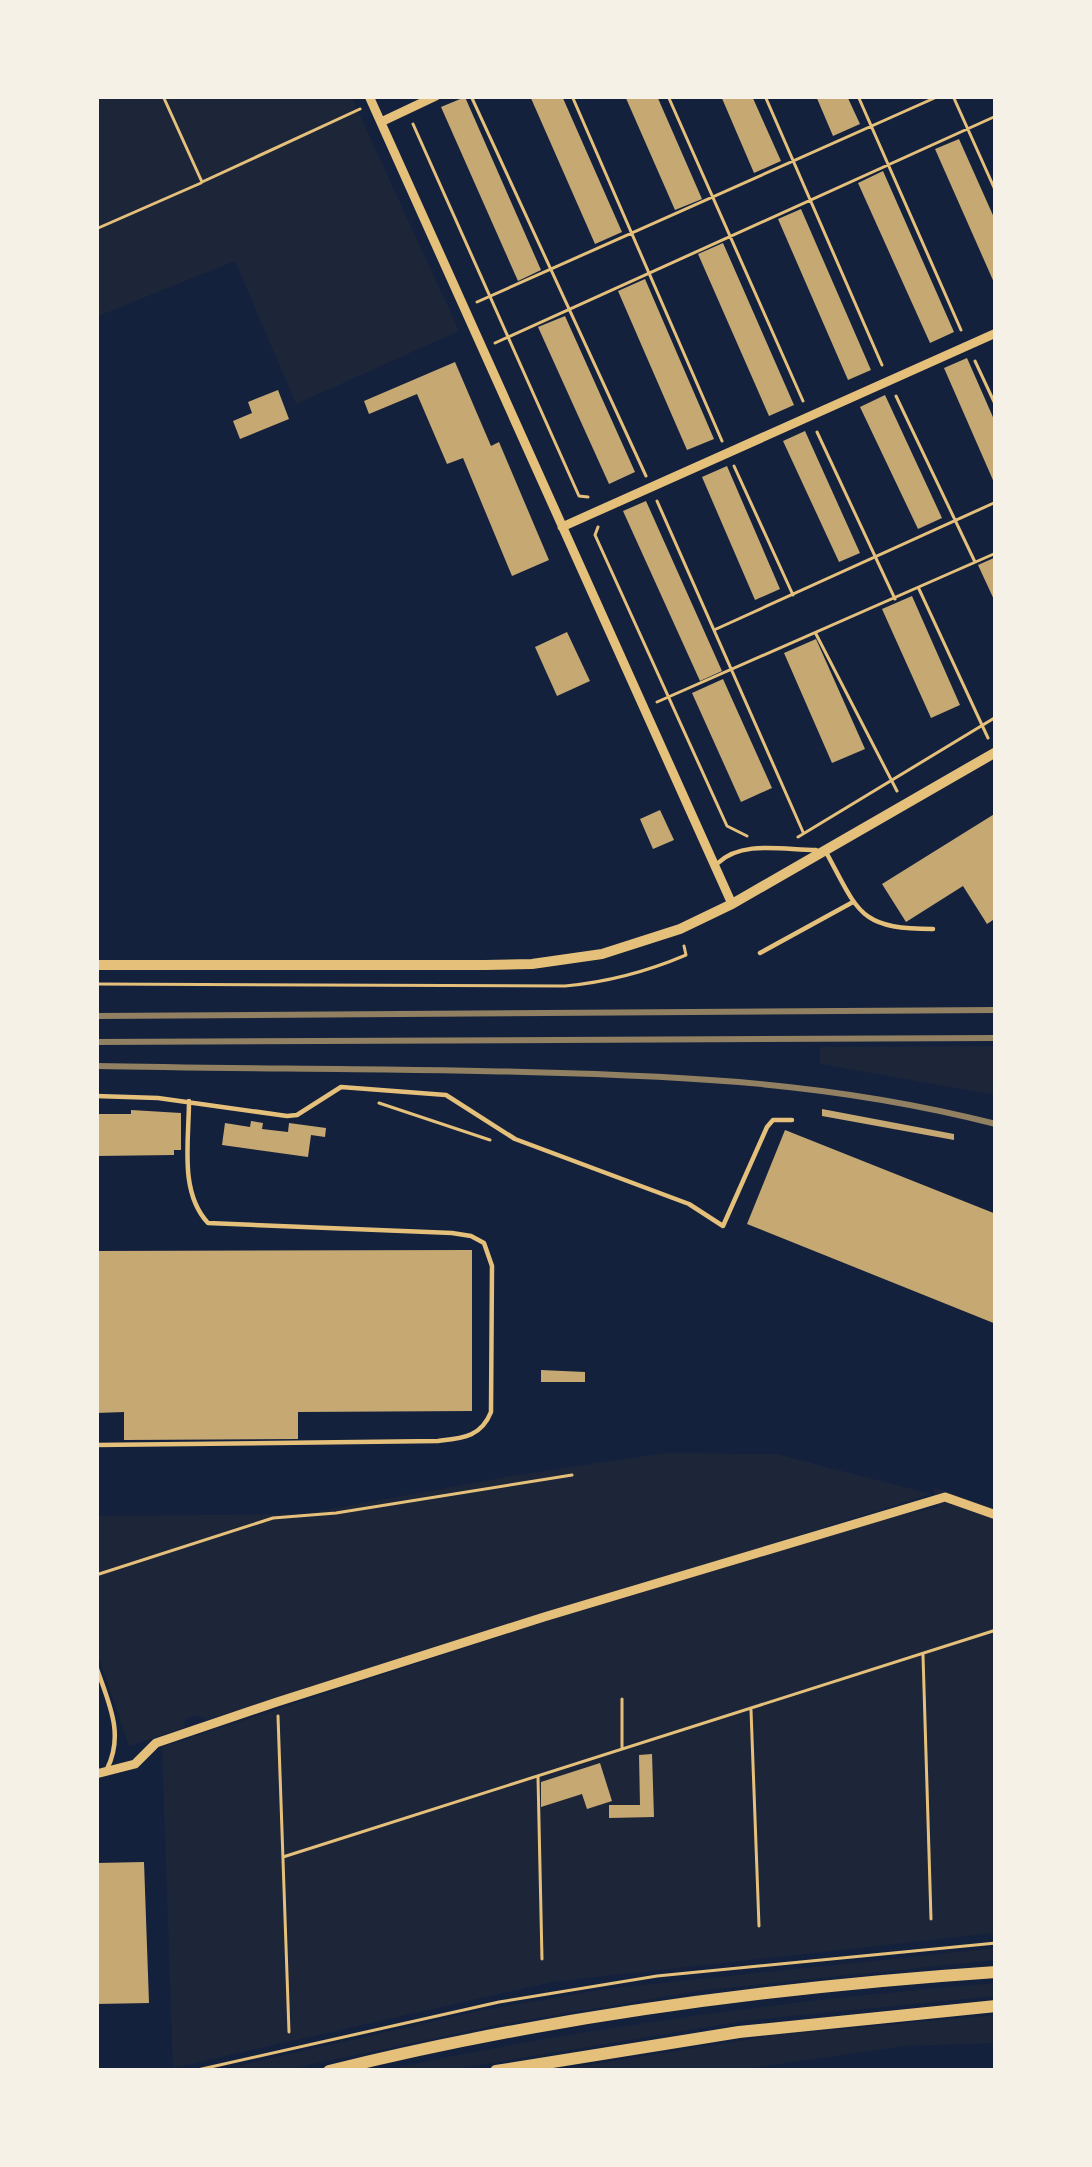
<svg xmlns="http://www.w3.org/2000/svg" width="1092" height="2167" font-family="Ubuntu,sans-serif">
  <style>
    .green { fill: #1d2539 }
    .building { fill: #c6a872 }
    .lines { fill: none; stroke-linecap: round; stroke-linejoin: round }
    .path { stroke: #e5c07b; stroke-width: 3 }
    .service { stroke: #e5c07b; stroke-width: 4.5 }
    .minor { stroke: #e5c07b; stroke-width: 9 }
    .tertiary { stroke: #e5c07b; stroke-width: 10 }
    .secondary { stroke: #e5c07b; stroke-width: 12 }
    .rail { stroke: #918062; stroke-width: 6 }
  </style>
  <rect width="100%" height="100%" fill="#14213d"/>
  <path class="green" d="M96,96H351L459,331L296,404L235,261L96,317Z
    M996,1046V1095L820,1064V1047Z
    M665,1453L776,1454L931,1494L207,1720L197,1715L186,1719L183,1728L129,1746L96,1650V1516L303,1514L511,1476Z
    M933,1487L996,1509V1933L552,1982L173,2068L162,1747L559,1617L892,1517L938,1507Z
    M996,1948V1960L705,1990L502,2024L280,2071H215L483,2010L613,1988Z
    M996,1983V1996L743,2021L444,2071H380C584,2027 789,2000 996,1983Z
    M996,2015V2043L905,2046L731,2071H550L776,2035Z"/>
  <path class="building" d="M530,96H562L622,232L595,244Z
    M625,96H657L702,199L675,210Z
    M721,96H752L781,161L754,173Z
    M816,96H847L860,124L833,136Z
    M465,97L541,270L518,281L441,107Z
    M959,139L996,222V287L935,149Z
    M883,171L954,332L930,343L858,183Z
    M801,209L871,370L848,380L778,219Z
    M723,243L794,405L769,416L698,254Z
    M645,279L714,439L687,450L618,291Z
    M565,316L635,472L609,484L538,327Z
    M967,358L996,424V487L944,368Z
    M455,362L491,446L499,442L549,560L512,576L463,458L447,464L417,394L369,414L364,401Z
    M278,390L289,419L240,439L233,421L252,413L248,402Z
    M885,395L942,518L918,529L860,407Z
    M805,431L860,553L839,562L783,441Z
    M727,466L780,589L755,600L702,477Z
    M646,501L722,671L700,681L623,511Z
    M996,557V604L978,565Z
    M912,596L960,705L931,718L882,609Z
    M567,632L590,681L557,696L535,647Z
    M816,639L865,749L832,763L784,653Z
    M723,679L772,788L741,802L692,693Z
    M660,810L674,840L653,849L640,819Z
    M996,813V918L987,924L963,886L906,922L882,884Z
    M822,1109L954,1134V1140L822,1116Z
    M131,1110L181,1113V1150H174V1155L96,1156V1114H131Z
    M251,1121L263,1123L262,1129L288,1132L289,1123L326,1128L325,1137L311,1135L308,1157L222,1145L225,1123L250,1127Z
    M785,1130L996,1214V1324L747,1224Z
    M472,1250V1411L298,1412V1439L124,1440V1412L96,1413V1251Z
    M541,1370L585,1372V1382H541Z
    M652,1754L654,1817L609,1818V1805H640L639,1755Z
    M600,1763L612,1801L587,1809L582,1794L541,1807V1782Z
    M144,1862L149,2003L96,2004V1863Z"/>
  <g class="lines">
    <path class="path" d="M163,96L202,182L360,109
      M471,96L646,476
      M572,96L722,441
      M668,96L803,401
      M765,96L882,365
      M858,96L961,330
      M953,96L996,192
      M413,124L579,496L588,497
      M96,229L201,183
      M477,302L939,96
      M495,343L996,116
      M975,361L996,406
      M896,396L975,562
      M817,432L895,599
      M734,466L793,595
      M657,501L803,832
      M598,527L595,535L727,826L747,836
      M919,589L988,738
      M714,630L996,502
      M816,634L897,791
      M657,702L996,553
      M798,837L996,717
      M96,984L565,986C609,982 646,972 686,955L684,946
      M379,1103L490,1140
      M96,1575L273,1518L336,1513L572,1475
      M923,1655L931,1919
      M751,1710L759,1926
      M278,1716L289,2032
      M622,1747V1699
      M538,1777L542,1959
      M283,1857L996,1630
      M193,2071L499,2002L657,1976L996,1943"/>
    <path class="service" d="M826,852C859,913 859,929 933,929
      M718,863C742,840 784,850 816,850
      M760,953L853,902
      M96,1096L158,1098L287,1116L297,1115L341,1087L446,1095L515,1139L689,1204L723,1226L767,1127L773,1120H792
      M96,1445L438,1441C463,1438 481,1437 491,1412L492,1266L484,1243L471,1236L452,1233L208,1223C179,1192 189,1141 189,1101
      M96,1666C108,1702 125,1733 107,1769"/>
    <path class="minor" d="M369,96L732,904
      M381,122L436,96
      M562,527L996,333
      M96,1774L135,1764L156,1743L277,1702L544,1617L945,1497L996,1515"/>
    <path class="tertiary" d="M96,965H485L532,964L602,954L680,929L732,904L996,752"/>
    <path class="secondary" d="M329,2071C546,2017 773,1987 996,1972
      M496,2071L739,2032L996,2006"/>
    <path class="rail" d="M96,1016L996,1010
      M96,1042L996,1038
      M96,1066C239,1069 382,1068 525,1072C689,1076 836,1083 996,1124"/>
  </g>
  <rect width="1092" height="2167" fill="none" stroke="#f6f1e7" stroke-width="198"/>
</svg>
